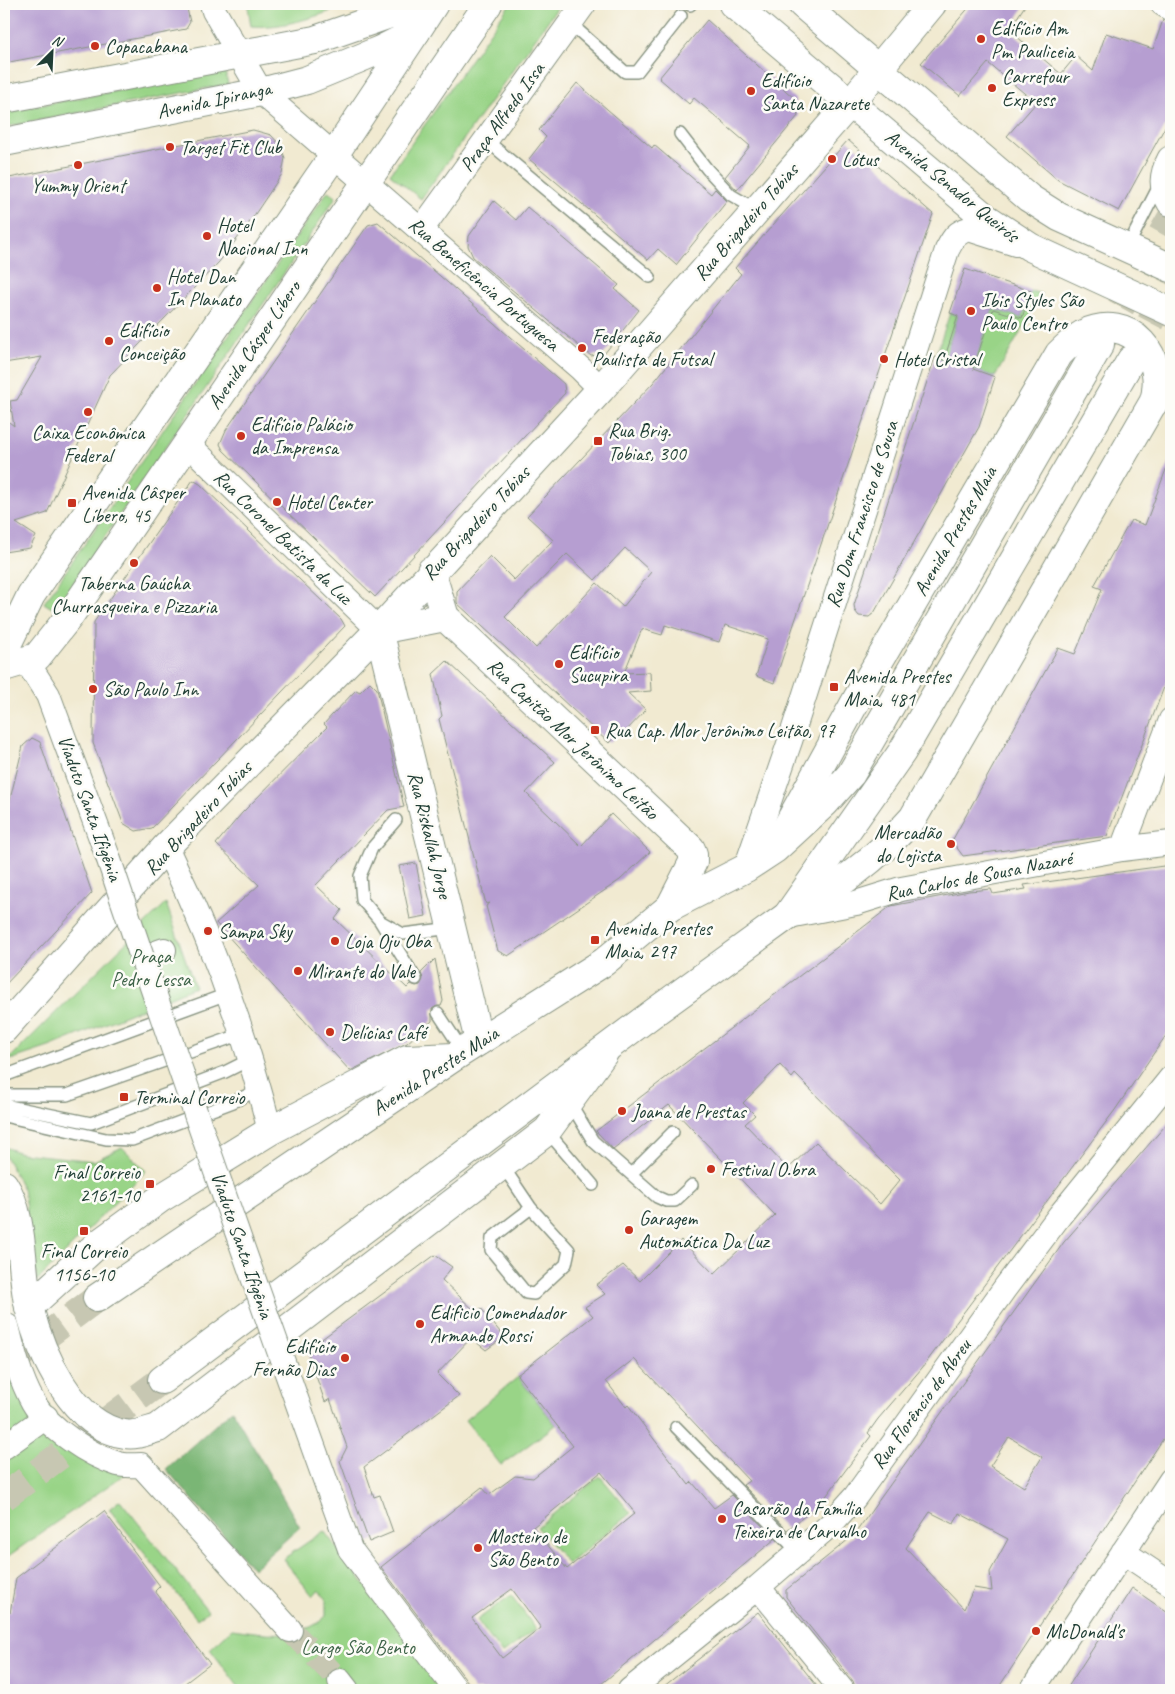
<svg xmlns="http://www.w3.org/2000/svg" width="1175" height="1694" font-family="Caveat,sans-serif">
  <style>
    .green { fill: #99d487; stroke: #5c885e }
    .forest { fill: #7ab674; stroke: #4c7a54 }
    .building { fill: #b69ed1; fill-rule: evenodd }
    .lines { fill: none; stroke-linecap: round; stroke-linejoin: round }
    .street-tunnel { stroke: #c7c7b2; stroke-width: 24; stroke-dasharray: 24 12; stroke-linecap: butt }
    .highway-tunnel { stroke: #c7c7b2; stroke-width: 28; stroke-dasharray: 28 14; stroke-linecap: butt }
    .lane-casing { stroke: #889482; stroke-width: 14 }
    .street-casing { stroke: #889482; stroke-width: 26 }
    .secondary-casing { stroke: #889482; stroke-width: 30 }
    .primary-casing { stroke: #889482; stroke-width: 30 }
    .highway-casing { stroke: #889482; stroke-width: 30 }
    .lane { stroke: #fff; stroke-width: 11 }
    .street { stroke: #fff; stroke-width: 24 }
    .secondary { stroke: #fff; stroke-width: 28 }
    .primary { stroke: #fff; stroke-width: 28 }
    .highway { stroke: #fff; stroke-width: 28 }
    .street-bridge-casing { stroke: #889482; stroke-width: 26; stroke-linecap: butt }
    .street-bridge { stroke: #fff; stroke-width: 24 }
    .poi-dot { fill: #c8321e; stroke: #fdfcf7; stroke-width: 2 }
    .labels { text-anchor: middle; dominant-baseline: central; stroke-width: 5; stroke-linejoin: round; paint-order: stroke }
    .poi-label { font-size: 20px; fill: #1f3d34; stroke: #fdfcf7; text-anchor: start }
    .street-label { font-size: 20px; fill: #1f3d34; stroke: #fdfcf7 }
    .park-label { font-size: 20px; fill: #3e6349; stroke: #fdfcf7 }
  </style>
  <rect width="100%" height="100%" fill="#fdfcf7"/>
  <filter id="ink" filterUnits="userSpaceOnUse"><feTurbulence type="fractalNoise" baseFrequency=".02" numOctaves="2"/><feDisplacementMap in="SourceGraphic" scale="10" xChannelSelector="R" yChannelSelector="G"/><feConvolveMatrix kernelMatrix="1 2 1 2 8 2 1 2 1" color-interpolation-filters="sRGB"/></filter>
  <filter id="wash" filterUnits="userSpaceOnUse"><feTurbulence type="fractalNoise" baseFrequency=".0096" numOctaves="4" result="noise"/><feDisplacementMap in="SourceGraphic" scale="20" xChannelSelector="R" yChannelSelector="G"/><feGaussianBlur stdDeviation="1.12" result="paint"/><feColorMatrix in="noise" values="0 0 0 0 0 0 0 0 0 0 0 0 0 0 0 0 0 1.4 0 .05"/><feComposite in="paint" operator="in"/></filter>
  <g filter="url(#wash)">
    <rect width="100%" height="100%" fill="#f1ead1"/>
    <path class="green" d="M256,4H351C320,15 284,29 251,26L248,7Z
      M510,4H560L421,199L390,174Z
      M225,71L228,84L4,127V112Z
      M328,191L336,197L55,610L44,603Z
      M1031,291L1042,294L995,377L935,357L950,313L958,316L949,343L978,353L993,309L1022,318Z
      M166,903L195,987L49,1047L7,1061Z
      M4,1147L21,1153L94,1161L122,1147L146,1171L37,1281L23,1189L4,1154Z
      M4,1331C26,1369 48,1416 84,1443C96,1452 126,1457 142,1462L4,1559Z
      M518,1377L556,1425L501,1465L465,1420Z
      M600,1476L631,1513L568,1564L537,1527Z
      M120,1500L208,1611L197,1619L109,1509Z
      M324,1531L445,1690H241L210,1649L232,1629C262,1633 302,1641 326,1616V1600L319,1589L313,1596L283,1559Z
      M511,1595L536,1629L502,1654L477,1620Z"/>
    <path class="forest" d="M232,1410L300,1527L253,1569L166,1469Z"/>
    <g id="blocks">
      <path class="building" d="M25,4H186L190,22L186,29L4,63V8Z
        M972,4H1026L1009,30L1061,74L1076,56L1093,71L1106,33L1153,49L1163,20L1171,23V116L1119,211L1058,180L1007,136L1036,103L988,63L960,96L921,63Z
        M707,20L795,99L798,116L737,190L725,177L750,146L694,98L689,104L659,78Z
        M577,83L652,148L654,145L711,194L715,189L727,201L676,265L658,249L648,260L529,159L546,137L539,130Z
        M253,130L271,135L280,145L285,158L282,174L247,226L219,262L110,375L47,513L16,523L36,536L30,548L4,552V418L14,426L10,401L17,400L42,357L4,363V179Z
        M848,140L933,214L774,683L756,676L768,639L725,625L719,642L665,625L662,635L642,629L624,673L650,672L651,691L628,693L646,710L624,733L621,730L609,743L457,603V591L490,556L514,580L553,540L527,516L653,383L741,274L735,268ZM625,548L651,572L623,607L597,583L536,648L505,617L567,554L595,580Z
        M494,201L516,220L527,207L619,285L615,289L639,310L604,354L591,356L473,257L468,246L469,236Z
        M378,222L564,384L565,393L375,597L223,450L220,444L226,430L368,225Z
        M965,269L1031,291L1022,318L993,309L973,369L995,377L979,427L874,613L869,617L859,616L855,611L854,605L935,357L944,360L958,316L950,313Z
        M1170,459L1171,669L1107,836L963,856L952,841L1058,648L1075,654L1102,589L1094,586L1131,520L1145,525Z
        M193,480L200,484L324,603L341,619L345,626L152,828L136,831L123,823L93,743L94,622Z
        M447,661L555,762L526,793L581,846L611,814L650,852L620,880L508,956L498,951L486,906L490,903L486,904L439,719L442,716L433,674Z
        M370,682L377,689L404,807L388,810L316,885L342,910L335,919L407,988L411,984L416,986L420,985L423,979L421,973L435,959L443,1001L441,1006H437L432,1009V1021L407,1043L350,1071L216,923L259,885L216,844L242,813L327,727L324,724L332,715L356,690L360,692Z
        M32,738L40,742L92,893L4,986V824L23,746Z
        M416,863L426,916L410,919L399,866Z
        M1171,865V1028L1115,1110L922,1368L878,1419L868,1433L871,1436L821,1503L787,1530L743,1485L749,1481L634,1359L606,1381L626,1407L628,1405L689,1485L692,1482L714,1508L732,1495L775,1539L594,1690H474L381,1567L482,1487L489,1495L515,1476L533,1478L573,1446L517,1375L593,1316L585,1307L605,1294L596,1285L623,1265L640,1281L681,1240L714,1274L775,1215L669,1105L613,1149L596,1131L891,906L969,891L991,889L993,894L1026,889L1024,885ZM780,1065L792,1078L795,1074L900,1180L880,1204L816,1142L788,1169L745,1124L755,1115L743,1103ZM601,1472L635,1513L567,1569L533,1527ZM512,1589L541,1628L502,1658L472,1618Z
        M1171,1119V1427L997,1690H856L853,1681L786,1597V1590L854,1535L1064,1242ZM1009,1437L1042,1457L1024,1487L990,1466ZM930,1512L954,1524L959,1513L1008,1539L990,1572L992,1591L974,1588L964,1609L906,1548Z
        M435,1255L452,1267L442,1280L477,1313L481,1308L504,1337L486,1350L471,1338L437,1374L459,1396L364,1467L374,1497L380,1495L393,1532L369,1542L340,1461L347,1447L330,1399L325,1402L307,1350Z
        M104,1511L160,1586L155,1591L210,1664L176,1690H4V1605L10,1613L16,1578Z
        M1132,1588L1171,1615V1690H1066Z
        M758,1612L820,1690H659L714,1647Z"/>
    </g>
  </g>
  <g filter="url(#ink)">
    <use href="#blocks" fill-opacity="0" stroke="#889482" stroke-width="1"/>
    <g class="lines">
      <path class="street-tunnel" d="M290,1630L340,1681"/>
      <path class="highway-tunnel" d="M1100,344L1171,218
        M1131,360L1171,284
        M4,1367L97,1298
        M4,1497L162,1380"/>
      <g class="lane-casing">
        <path id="lane" d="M690,5L691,4
          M570,23L625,72H637L681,16
          M680,134L707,169L731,195L757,210
          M486,140L650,277
          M1127,248L1160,184
          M396,820L372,848L360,876L362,900L380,921L403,934L452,928
          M380,921L416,979
          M438,1013L463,1051
          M4,1076L227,994
          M4,1095H67L242,1034
          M569,1101L593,1141L657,1197L666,1201H675L692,1185
          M4,1105L91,1123L225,1072L251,1059
          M4,1116L106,1139L132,1140L233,1102L260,1089
          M547,1131L593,1185
          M502,1165L531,1208L569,1250L566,1264L534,1294L526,1293L491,1250L492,1238L531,1208
          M631,1174L673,1132
          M676,1427L798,1552"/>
      </g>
      <g class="street-casing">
        <path id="street" d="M212,4L214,11L261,92L581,369L601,389
          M1163,4L1171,9
          M421,230L584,4
          M187,443L379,630
          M27,662L48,695L108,857
          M166,847C210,937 246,1034 270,1131
          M1122,849L1171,720
          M746,868L790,741L947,250C953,239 956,232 969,229L1016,244
          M794,915L856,903L901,889L1122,849L1171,843
          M141,958L164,950
          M4,1328L7,1326C13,1351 20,1379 33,1402C48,1428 89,1455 118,1464C125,1466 134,1465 141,1465L290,1630
          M4,1447L46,1417
          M350,1549L456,1690
          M1123,1552L1171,1584
          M758,1587L842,1690
          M340,1681L347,1690
          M630,1690L758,1587L830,1525L855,1497L1005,1288L1060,1215L1171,1078
          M1032,1690L1171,1480"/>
      </g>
      <g class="secondary-casing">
        <path id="secondary" d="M431,571L445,617L691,849L693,854V862L670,907
          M379,630L479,1041
          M379,630L445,617
          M4,651L31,595L334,155L416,32
          M4,667L37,657L68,618L488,4
          M4,1029L166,847L379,630L601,389L850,103L932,4
          M4,1185C25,1217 20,1270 29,1307C40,1352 73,1427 125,1434C136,1436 147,1431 158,1428L547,1131L604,1053"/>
      </g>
      <g class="primary-casing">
        <path id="primary" d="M733,4L986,218L1030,247L1171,312
          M802,4L1029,198L1059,217L1171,268
          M4,99L315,40L393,13L411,4
          M4,142L261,92L307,80L380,50L416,32L434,4
          M777,845L858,697L1059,354C1066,347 1074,339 1083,334C1130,311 1169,357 1153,404
          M787,916C837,887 875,861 913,818L1161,389"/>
      </g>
      <g class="highway-casing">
        <path id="highway" d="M1171,160C1163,175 1162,187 1171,202
          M97,1298L454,1057L604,962L670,907L746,868L775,849L825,803L851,774L1100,344
          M29,1307L98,1244L161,1198L270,1131L407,1059L454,1057
          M162,1380L652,1014L787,916L902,752L1131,360"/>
      </g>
      <use href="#lane" class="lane"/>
      <use href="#street" class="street"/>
      <use href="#secondary" class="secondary"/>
      <use href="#primary" class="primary"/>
      <use href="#highway" class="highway"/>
      <g class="street-bridge-casing">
        <path id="street-bridge" d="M108,857C186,1089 267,1319 350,1549"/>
      </g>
      <use href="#street-bridge" class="street-bridge"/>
    </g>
  </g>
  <g class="poi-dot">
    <circle cx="981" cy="39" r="5"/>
    <circle cx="95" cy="46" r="5"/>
    <circle cx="992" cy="88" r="5"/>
    <circle cx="751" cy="91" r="5"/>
    <circle cx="170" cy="147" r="5"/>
    <circle cx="832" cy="159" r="5"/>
    <circle cx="78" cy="165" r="5"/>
    <circle cx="207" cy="236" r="5"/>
    <circle cx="157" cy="288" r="5"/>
    <circle cx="971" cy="311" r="5"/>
    <circle cx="109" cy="341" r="5"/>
    <circle cx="582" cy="348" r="5"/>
    <circle cx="884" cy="359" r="5"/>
    <circle cx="88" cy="412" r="5"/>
    <circle cx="241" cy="436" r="5"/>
    <rect x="593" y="436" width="10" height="10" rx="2.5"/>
    <circle cx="277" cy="502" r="5"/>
    <rect x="67" y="498" width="10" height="10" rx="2.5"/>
    <circle cx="134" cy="563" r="5"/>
    <circle cx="559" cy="664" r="5"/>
    <rect x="829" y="682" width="10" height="10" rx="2.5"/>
    <circle cx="93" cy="689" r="5"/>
    <rect x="590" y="725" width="10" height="10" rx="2.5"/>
    <circle cx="951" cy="844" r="5"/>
    <circle cx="208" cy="931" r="5"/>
    <rect x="590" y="935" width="10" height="10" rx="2.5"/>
    <circle cx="335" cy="941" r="5"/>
    <circle cx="298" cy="971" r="5"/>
    <circle cx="330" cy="1032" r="5"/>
    <rect x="119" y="1092" width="10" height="10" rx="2.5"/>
    <circle cx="622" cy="1111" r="5"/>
    <circle cx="711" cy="1169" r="5"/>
    <rect x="145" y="1179" width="10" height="10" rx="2.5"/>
    <circle cx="629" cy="1230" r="5"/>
    <rect x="79" y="1226" width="10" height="10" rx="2.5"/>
    <circle cx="420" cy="1324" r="5"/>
    <circle cx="345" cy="1358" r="5"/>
    <circle cx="722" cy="1519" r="5"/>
    <circle cx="478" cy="1548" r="5"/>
    <circle cx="1036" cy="1631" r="5"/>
  </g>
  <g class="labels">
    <g class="poi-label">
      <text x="991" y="28">Edifício Am<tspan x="991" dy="23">Pm Pauliceia</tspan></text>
      <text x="105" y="46">Copacabana</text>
      <text x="1002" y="76">Carrefour<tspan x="1002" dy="23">Express</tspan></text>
      <text x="761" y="80">Edifício<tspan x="761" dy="23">Santa Nazarete</tspan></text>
      <text x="180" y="147">Target Fit Club</text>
      <text x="842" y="159">Lótus</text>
      <text x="78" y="185" text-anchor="middle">Yummy Orient</text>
      <text x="217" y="225">Hotel<tspan x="217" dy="23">Nacional Inn</tspan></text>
      <text x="167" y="276">Hotel Dan<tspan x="167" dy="23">In Planato</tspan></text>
      <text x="981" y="300">Ibis Styles São<tspan x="981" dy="23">Paulo Centro</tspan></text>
      <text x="119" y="330">Edifício<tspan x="119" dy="23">Conceição</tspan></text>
      <text x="592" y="336">Federação<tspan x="592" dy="23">Paulista de Futsal</tspan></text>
      <text x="894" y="359">Hotel Cristal</text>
      <text x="251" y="424">Edifício Palácio<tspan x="251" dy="23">da Imprensa</tspan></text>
      <text x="608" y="430">Rua Brig.<tspan x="608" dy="23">Tobias, 300</tspan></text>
      <text x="88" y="432" text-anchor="middle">Caixa Econômica<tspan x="88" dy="23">Federal</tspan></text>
      <text x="82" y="492">Avenida Câsper<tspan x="82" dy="23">Líbero, 45</tspan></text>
      <text x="287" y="502">Hotel Center</text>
      <text x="134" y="583" text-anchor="middle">Taberna Gaúcha<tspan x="134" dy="23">Churrasqueira e Pizzaria</tspan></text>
      <text x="569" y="652">Edifício<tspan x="569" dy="23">Sucupira</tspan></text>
      <text x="844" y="676">Avenida Prestes<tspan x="844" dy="23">Maia, 481</tspan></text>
      <text x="103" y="689">São Paulo Inn</text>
      <text x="605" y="730">Rua Cap. Mor Jerônimo Leitão, 97</text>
      <text x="941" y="832" text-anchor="end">Mercadão<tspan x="941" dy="23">do Lojista</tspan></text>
      <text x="605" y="928">Avenida Prestes<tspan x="605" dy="23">Maia, 297</tspan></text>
      <text x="218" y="931">Sampa Sky</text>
      <text x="345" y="941">Loja Oju Oba</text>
      <text x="308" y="971">Mirante do Vale</text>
      <text x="340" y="1032">Delícias Café</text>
      <text x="134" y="1097">Terminal Correio</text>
      <text x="632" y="1111">Joana de Prestas</text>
      <text x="721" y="1169">Festival O.bra</text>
      <text x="140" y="1172" text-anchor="end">Final Correio<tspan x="140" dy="23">2161-10</tspan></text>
      <text x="639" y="1218">Garagem<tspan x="639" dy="23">Automática Da Luz</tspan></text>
      <text x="84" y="1251" text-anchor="middle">Final Correio<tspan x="84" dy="23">1156-10</tspan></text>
      <text x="430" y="1312">Edificio Comendador<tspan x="430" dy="23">Armando Rossi</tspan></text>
      <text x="335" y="1346" text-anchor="end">Edifício<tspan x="335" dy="23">Fernão Dias</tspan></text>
      <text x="732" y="1508">Casarão da Família<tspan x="732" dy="23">Teixeira de Carvalho</tspan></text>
      <text x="488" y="1536">Mosteiro de<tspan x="488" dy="23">São Bento</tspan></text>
      <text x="1046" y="1631">McDonald's</text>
    </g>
    <g class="street-label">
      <text transform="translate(214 100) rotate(-12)">Avenida Ipiranga</text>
      <text transform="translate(502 117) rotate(-54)">Praça Alfredo Issa</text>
      <text transform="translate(952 186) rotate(39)">Avenida Senador Queirós</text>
      <text transform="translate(746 222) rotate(-49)">Rua Brigadeiro Tobias</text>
      <text transform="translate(484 284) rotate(41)">Rua Beneficência Portuguesa</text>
      <text transform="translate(254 345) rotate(-56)">Avenida Cásper Líbero</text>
      <text transform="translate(862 514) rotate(-72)">Rua Dom Francisco de Sousa</text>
      <text transform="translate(476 523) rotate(-47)">Rua Brigadeiro Tobias</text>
      <text transform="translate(955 531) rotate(-60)">Avenida Prestes Maia</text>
      <text transform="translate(283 537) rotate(44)">Rua Coronel Batista da Luz</text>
      <text transform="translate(573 739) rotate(43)">Rua Capitão Mor Jerônimo Leitão</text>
      <text transform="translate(90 808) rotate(70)">Viaduto Santa Ifigênia</text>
      <text transform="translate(198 818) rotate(-47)">Rua Brigadeiro Tobias</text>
      <text transform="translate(430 835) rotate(76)">Rua Riskallah Jorge</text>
      <text transform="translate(979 876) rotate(-11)">Rua Carlos de Sousa Nazaré</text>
      <text transform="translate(435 1071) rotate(-33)">Avenida Prestes Maia</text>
      <text transform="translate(242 1245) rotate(71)">Viaduto Santa Ifigênia</text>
      <text transform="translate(921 1404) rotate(-54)">Rua Florêncio de Abreu</text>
    </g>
    <g class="park-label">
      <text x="151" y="956">Praça<tspan x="151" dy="23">Pedro Lessa</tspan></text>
      <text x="358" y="1647">Largo São Bento</text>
    </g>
  </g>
  <rect width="1175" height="1694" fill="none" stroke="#fdfcf7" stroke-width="20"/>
  <g transform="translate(52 52) rotate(24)" stroke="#fdfcf7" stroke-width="4" paint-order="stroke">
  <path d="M0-4L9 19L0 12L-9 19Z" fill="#1f3d34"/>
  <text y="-8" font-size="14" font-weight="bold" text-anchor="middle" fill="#1f3d34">N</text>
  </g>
</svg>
